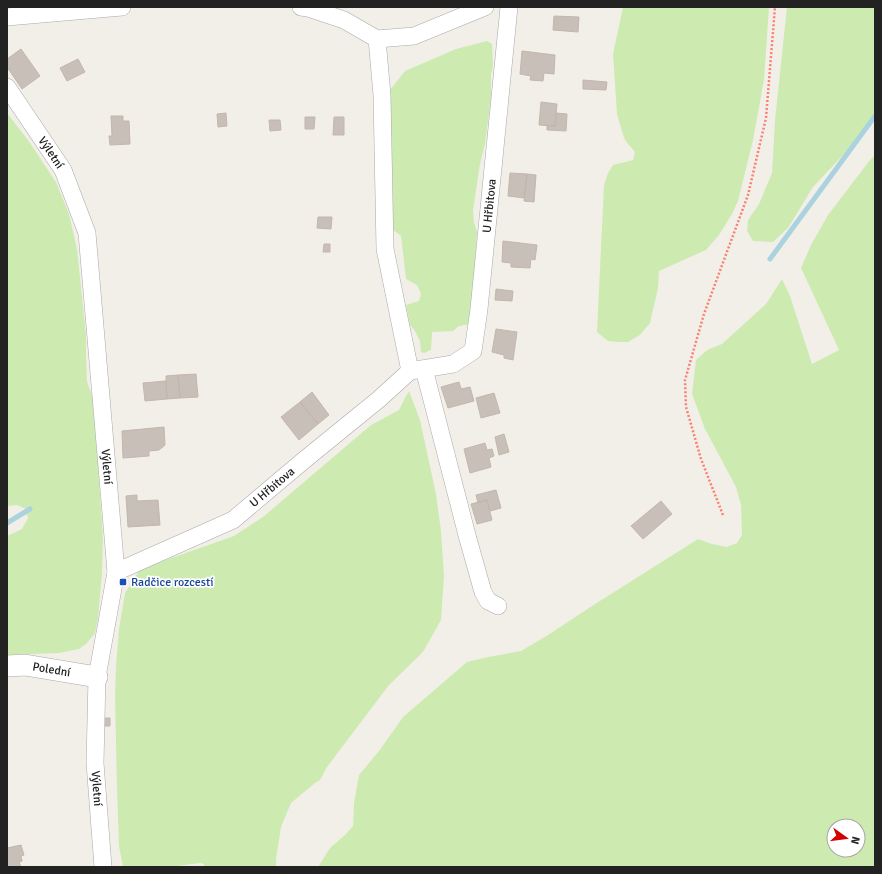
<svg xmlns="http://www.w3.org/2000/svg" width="882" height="874" font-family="Signika,sans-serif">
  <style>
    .grass { fill: #cdebb0; fill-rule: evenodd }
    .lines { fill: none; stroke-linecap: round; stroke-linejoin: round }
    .stream { stroke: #aad3df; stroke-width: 5 }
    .building { fill: #c7bfb8; stroke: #c4b6ab }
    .minor-casing { stroke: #a9a9a9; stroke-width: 18 }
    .tertiary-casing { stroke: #a9a9a9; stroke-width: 22 }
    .path { stroke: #fa8072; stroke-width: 2.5; stroke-dasharray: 2 2; stroke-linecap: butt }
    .minor { stroke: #fff; stroke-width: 17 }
    .tertiary { stroke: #fff; stroke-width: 21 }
    .transit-dot { fill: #1a4fb4; stroke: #fff; stroke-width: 1.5 }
    .labels { text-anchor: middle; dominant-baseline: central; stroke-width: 3.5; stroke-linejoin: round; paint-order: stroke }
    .street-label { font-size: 12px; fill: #222; stroke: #fff }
    .transit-label { font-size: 12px; fill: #164399; stroke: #fff; text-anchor: start }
  </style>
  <rect width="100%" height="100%" fill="#f2efe9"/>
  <path class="grass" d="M623,7H769L764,80L753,140L738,201L732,214L719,235L706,250L659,271L658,288L650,323L640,335L628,342H618L608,341L597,332L604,185L608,173L613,165L633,160L635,152L628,144L624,138L617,114L613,54Z
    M787,7H875V113L845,153L813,187L788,228L773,242L753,241L747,231L748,220L759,204L772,173L775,120Z
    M487,41L492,44L493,67L491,74V98L485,144L480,164L473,210L474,222L477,232L471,324L459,326L453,331L432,332L431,350L424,353L421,352L420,341L415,331L410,325L406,305L419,301L421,294L417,285L406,279L401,236L392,229L390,90L405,71L456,49Z
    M7,113L28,140L56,182L69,214L77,249L86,335V358L87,381L93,399L97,451L103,538L102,573L98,618L95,633L86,644L79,649L59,653L7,655V536L22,529L28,518L26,509L17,505L7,506Z
    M875,155V867H318L330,848L345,835L353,826L354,803L359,775L379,751L403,717L467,662L488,657L521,651L548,635L592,606L698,539L712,544L727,547L737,543L742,535L741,505L736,487L705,429L692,394L696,360L707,350L722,344L766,304L782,279L790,296L812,364L839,350L801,268L811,245L828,215L870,160ZM834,826H858V850H834Z
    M409,391L420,420L436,494L441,531L444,576L441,620L423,652L389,685L327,767L320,780L315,783L291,803L281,827L276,859V867H204V864L200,863L170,867H123L119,846L117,789L115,695L116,666L119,629L125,593L140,569L234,536L263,517L371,425L399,410L405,398Z"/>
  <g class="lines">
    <path class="stream" d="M770,259L875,116
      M7,523L30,509"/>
  </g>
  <path class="building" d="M554,16L579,17L578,32L553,30Z
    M21,49L40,76L22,89L7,67V59Z
    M522,51L555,55L554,74L544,73L543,81L530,80L531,76L520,74Z
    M78,59L85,72L67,81L60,68Z
    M583,80L607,82L606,90L583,89Z
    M541,102L557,104L555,126L539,125Z
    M226,113L227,126L218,127L217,114Z
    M556,113L567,114L566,131L547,130V126H555Z
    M111,116H123V121H129L130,144L110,145L109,136H112Z
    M305,117H315L314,129H305Z
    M334,117H344V135H333Z
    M269,120H280L281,130L270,131Z
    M510,173L527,174L524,198L508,196Z
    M527,174L536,175L534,202L524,201Z
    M318,217H332L331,229L317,228Z
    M503,241L537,245L535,260L531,259L530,268L511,267V263L502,262Z
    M324,244H330V252H323Z
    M496,289L513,291L512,301L495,300Z
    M496,329L517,332L513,360L504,358V355L492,352Z
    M196,374L198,397L180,398L178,375Z
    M178,375L180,398L167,399L166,376Z
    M166,381L167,399L145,401L143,383Z
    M459,382L461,389L470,387L474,401L448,408L441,387Z
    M312,392L329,415L318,424L300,402Z
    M494,393L500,413L481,418L476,398Z
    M300,402L318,424L299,440L281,417Z
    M164,427L165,445L159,450L149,451V456L123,458L122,431Z
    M504,434L509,452L499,455L495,437Z
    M485,443L487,450L492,449L494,456L489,458L491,467L470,473L464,449Z
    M496,490L501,508L490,511L487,500L478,503L476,495Z
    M137,495V501L158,500L160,525L128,527L126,496Z
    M487,500L492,520L477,524L471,504Z
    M661,501L672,514L643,539L631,526Z
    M103,718H110V726H103Z
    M21,845L24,855L21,856L22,861L19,862L21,867H7V848Z"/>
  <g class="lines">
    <g class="minor-casing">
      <g id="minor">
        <path d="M301,7L308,8L344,20L377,39L382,95L385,249L410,371"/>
        <path d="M7,17L122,7"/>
        <path d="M377,39L414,36L485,7"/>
        <path id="s1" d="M7,87L63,170L87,233L116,572L97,677L95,763L103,867"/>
        <path d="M424,369L468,539L483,592L488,601L498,606"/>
        <path id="s2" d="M116,572L233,520L303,461L378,400L410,371L453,364L473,351L479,309L509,7"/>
      </g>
    </g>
    <g class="tertiary-casing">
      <g id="tertiary">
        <path id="s3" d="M7,666L25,665L97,677"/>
      </g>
    </g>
    <path class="path" d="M723,515L701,459L686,407L685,380L704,314L748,195L766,118L775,7"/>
    <use href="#minor" class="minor"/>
    <use href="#tertiary" class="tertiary"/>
  </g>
  <rect class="transit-dot" x="119" y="578" width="8" height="8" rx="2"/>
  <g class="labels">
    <g class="street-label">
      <text stroke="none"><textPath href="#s1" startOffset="79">Výletní</textPath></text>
      <text stroke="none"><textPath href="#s2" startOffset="573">U Hřbitova</textPath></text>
      <text stroke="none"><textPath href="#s1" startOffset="402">Výletní</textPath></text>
      <text stroke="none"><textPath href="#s2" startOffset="179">U Hřbitova</textPath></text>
      <text stroke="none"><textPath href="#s3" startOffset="45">Polední</textPath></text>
      <text stroke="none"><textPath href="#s1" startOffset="726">Výletní</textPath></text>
    </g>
    <g class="transit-label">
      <text x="131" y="582">Radčice rozcestí</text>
    </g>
  </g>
  <rect width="882" height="874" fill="none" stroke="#222222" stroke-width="16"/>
  <g transform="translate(846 838) rotate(104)"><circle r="19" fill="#ffffff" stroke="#a7a7a7"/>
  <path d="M0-3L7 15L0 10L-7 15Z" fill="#d40000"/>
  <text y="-6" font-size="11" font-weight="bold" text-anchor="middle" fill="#222222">N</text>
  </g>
</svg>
